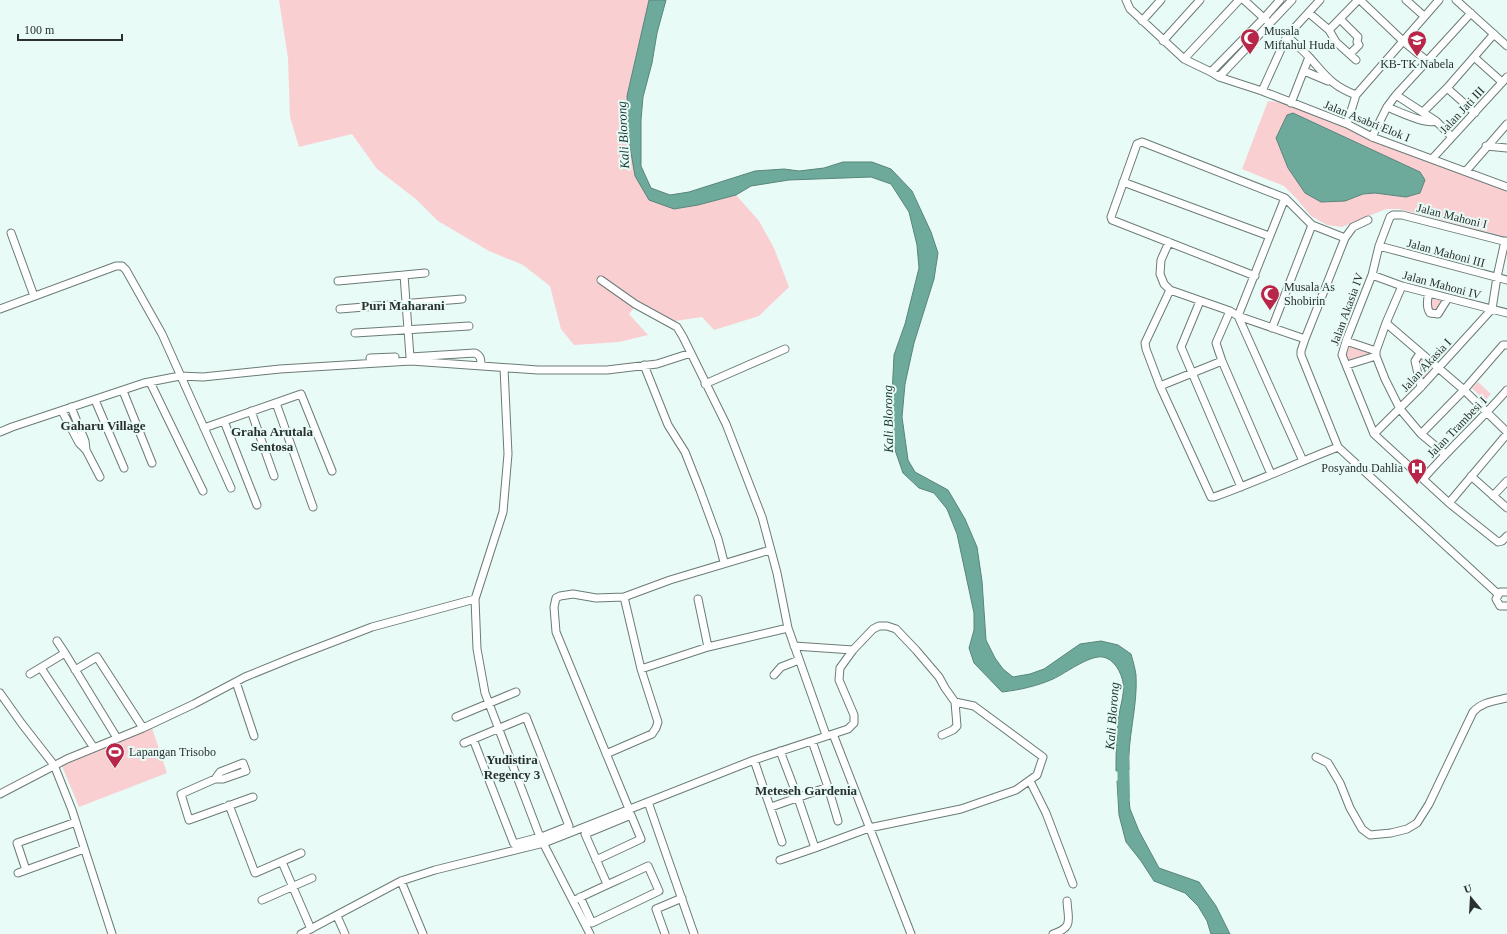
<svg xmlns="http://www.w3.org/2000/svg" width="1507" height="934" font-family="'Times New Roman',serif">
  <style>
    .green { fill: #facfd2 }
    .water { fill: #6daa9c; stroke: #59857b }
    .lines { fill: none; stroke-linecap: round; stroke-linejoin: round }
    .river { stroke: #6daa9c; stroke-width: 12 }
    .minor-casing { stroke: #6b7b77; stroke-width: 9 }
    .minor { stroke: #fff; stroke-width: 7 }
    .labels { text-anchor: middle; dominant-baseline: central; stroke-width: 4; stroke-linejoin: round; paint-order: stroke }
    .poi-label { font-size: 12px; fill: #29302f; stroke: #e9fbf6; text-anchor: start }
    .street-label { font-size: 12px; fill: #29302f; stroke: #e9fbf6 }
    .water-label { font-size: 13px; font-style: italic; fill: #16342e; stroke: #e9fbf6 }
    .neighbourhood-label { font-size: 13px; font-weight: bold; fill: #29302f; stroke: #e9fbf6 }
  </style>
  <rect width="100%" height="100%" fill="#e9fbf6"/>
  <path class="green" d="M279,0H649L627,96L635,176L674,209L698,205L736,195L759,221L774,248L789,287L759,316L714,330L702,317L675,321L639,302L629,314L648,335L619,342L574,345L561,329L550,286L523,265L489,251L438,221L417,200L377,169L352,134L299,147L290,117L288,58Z
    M1268,101L1283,103L1507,192V237L1399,209H1386L1342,227L1327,225L1311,216L1296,198L1284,186L1242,169Z
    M1429,296L1445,299L1438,313L1431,311Z
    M1351,343L1371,349V355L1349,362L1346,355Z
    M1420,356L1432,367L1422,380L1417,362Z
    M1478,382L1491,394L1485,401L1472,388Z
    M152,728L167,773L79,807L62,766Z"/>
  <path class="water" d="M649,0H666L657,33L652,63L643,97L641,120V166L651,188L670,195L689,192L755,171L784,169L799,171L824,168L843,162H872L891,169L912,191L931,232L938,253L934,279L914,343L905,384L902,417L908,460L915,472L948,490L965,519L977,547L982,581L986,640L995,658L1003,669L1013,677L1030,674L1044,669L1080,644L1101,641L1118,645L1131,654C1133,661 1135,668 1136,675C1138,707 1127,738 1129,770L1116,771C1116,755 1116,738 1118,722C1119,708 1125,696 1123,682C1121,672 1114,659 1103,657C1089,655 1066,673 1053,679C1037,686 1020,690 1002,692L974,663L969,648L974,630V613L957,534L947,509L934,493L919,488L903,473L895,450L893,427L892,395L894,355L905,324L919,268L917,245L909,212L891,184L871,177L789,180L751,186L736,195L698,205L674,209L649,200L635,176L629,141L627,96Z
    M1293,113L1420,172L1425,180L1420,193L1406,197L1375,193L1363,194L1345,201L1321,202L1305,193L1288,168L1276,138L1287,115Z
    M1127,780L1130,809L1139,831L1159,868L1199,882L1216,906L1230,934H1211L1207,921L1198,906L1185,893L1154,881L1141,861L1126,842L1119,815L1117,781Z"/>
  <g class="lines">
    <path class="river" d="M1123,755L1124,797"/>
    <g class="minor-casing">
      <path id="minor" d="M1126,0L1130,9L1184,59L1211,72L1219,77L1292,0
        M1244,0L1266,20
        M1360,0L1403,41L1427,61
        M1406,0L1424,16
        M1456,0L1507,46
        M1309,13L1329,30L1358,0
        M1340,19L1358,37L1357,42L1359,45L1350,54
        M1142,21L1161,0
        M1329,30L1336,42L1356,60
        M1287,36C1294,43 1303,50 1310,58C1326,76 1332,86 1356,95
        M1163,41L1200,0
        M1474,57L1502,82
        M1184,59L1239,0
        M1304,71L1328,81
        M1211,72L1264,18L1280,0
        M1219,77L1262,91L1347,124L1372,137L1507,187
        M1447,88L1475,113
        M1262,91L1287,36L1320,0
        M1396,95L1436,121
        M1291,103L1309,57
        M1387,107C1398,111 1425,125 1436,121L1452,137
        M1423,112L1447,88L1494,34
        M1347,124L1356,95L1439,0
        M1372,137L1387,107L1396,95L1471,13
        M1486,146L1507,148
        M1432,159L1507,77
        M1466,171L1507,124
        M1123,182L1269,236
        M1368,220L1353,227L1345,238L1305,339L1301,351V355L1338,447L1498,594
        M11,233L34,296
        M1169,242L1161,260L1160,274L1164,284L1170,290L1230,311L1238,316L1305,339
        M1507,242L1402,215H1393L1390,217L1379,246L1372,275L1346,341L1342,355L1374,434L1449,503L1498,542L1502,541L1507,536
        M1379,246L1507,280
        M1372,275L1402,286L1507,313
        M1255,276L1112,220L1111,217L1137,144L1142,142L1285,198L1312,225L1345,238
        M601,280L635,304L677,327L683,337L726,424L762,517L777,573L788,628L826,735
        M338,281L404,275
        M1402,286L1386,323L1376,351V356L1385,379L1400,409L1421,434L1445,454
        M1170,290L1145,343L1146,349L1160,386L1211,497H1214C1256,482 1297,463 1338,447
        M1429,293C1427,300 1426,307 1430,313L1438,314L1448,298
        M1200,301L1181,347L1241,487
        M0,309L116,266H122L126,270L162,334L231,488
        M340,309L462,299
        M1230,311L1216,343L1222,361L1271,474
        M1238,316L1303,461
        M1238,316L1285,198
        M1386,323L1464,390L1507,432
        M1272,328L1312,225
        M355,333L469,326
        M1346,341L1376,351
        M1420,353L1415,361L1421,387
        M410,357L475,353C481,356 481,359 481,366
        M410,357L404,275L425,273
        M370,358L395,357
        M644,365L668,425L685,452L700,490L718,539L724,562
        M1347,365L1376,356
        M504,368L508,454L503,512L475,599L477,649L485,693L540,837L590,934
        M150,382L203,491
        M705,384L785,349
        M1160,386L1222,361
        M123,391L152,463
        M95,400L124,468
        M276,403L313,507
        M62,411L79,443L86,450L85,441L71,407
        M251,411L274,476
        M224,421L257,505
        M204,428L301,394L332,471
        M0,432L12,427L144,383L180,376L203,377L280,369L411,361L538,370H607L657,364L691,353
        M1374,434L1421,387L1492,309L1497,277L1505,241
        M1421,434L1464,390L1503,345H1507
        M86,450L100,477
        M1471,476L1507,508
        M1423,479C1450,448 1480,421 1507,390
        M1493,496L1507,481
        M1449,503L1507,434
        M1507,592H1500L1496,599L1500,606H1507
        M698,599L708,647
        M57,641L65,653
        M794,646L853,650
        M41,668L94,748
        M641,669L708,647L788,628
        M75,670L97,657L143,728
        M30,674L65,653L117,738
        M774,675L781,667L799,660
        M236,682L254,736
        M0,693L22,724L54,765L72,810L112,934
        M456,717L516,692
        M833,734L911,934
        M942,735L953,730L957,726L955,702
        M812,741L828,787L838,821
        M464,743L526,717L569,826L544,836L514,844L473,739
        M606,754L652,734L656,728L658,722L641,669L624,597
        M1316,757L1328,763L1340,783L1350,808L1362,829L1370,835L1391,833L1407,829L1417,823L1429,804L1473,712C1482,702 1494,701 1507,698
        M754,760L782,842
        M215,779L220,772L243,763L246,771L223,779H215L181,794L189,820L253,797
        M1030,781L1046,813L1073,884
        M0,794L67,759L143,728L194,704L245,677L294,657L372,627L475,599
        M648,802L694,934
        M229,805L255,873L301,853
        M771,807L828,787
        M629,809L556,632L554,607L556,598L560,596L573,594L596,598L624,597L670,580L770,550
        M596,860L641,839L631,815L585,834L607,884
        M780,860L815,848
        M282,862L311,929
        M26,870L17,843L76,822
        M18,873L84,849
        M401,881L423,934
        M262,900L312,878
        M573,901C597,889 623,878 648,866L659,891L592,923L580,897
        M337,916L345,934
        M301,934L401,881L435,870L544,843L754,760L848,729L854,723V715L839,680L840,668L853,650L873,629L879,626H887L896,629L916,650L939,677L945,688L955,702L974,706L1043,757L1037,775L1016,790L961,809L869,828L815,848L798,798L780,751
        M665,934L656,909L682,898
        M1053,934C1074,927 1068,920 1067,901"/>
    </g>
    <use href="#minor" class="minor"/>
  </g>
  <defs>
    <g id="mosque-pin" transform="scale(1)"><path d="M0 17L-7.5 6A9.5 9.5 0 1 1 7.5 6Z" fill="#b8274a" stroke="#e9fbf6"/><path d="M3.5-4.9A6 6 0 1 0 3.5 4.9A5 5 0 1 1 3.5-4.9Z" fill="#fff"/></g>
    <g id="school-pin" transform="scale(1)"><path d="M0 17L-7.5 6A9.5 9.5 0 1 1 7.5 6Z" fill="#b8274a" stroke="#e9fbf6"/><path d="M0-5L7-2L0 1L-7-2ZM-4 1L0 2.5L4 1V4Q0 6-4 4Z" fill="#fff"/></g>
    <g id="hospital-pin" transform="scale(1)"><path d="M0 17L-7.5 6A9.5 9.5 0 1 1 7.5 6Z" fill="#b8274a" stroke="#e9fbf6"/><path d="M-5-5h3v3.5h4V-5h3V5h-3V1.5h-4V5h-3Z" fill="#fff"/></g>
    <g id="stadium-pin" transform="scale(1)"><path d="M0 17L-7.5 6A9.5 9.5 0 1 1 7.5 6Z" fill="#b8274a" stroke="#e9fbf6"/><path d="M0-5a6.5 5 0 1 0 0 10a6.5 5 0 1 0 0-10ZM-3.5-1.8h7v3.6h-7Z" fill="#fff"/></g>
  </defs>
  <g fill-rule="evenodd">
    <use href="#mosque-pin" x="1250" y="38"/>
    <use href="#school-pin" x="1417" y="40"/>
    <use href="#mosque-pin" x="1270" y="294"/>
    <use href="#hospital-pin" x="1417" y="468"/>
    <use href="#stadium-pin" x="115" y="752"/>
  </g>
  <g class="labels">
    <g class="poi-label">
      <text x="1264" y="31">Musala<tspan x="1264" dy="14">Miftahul Huda</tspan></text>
      <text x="1417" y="64" text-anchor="middle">KB-TK Nabela</text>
      <text x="1284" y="287">Musala As<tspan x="1284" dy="14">Shobirin</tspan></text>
      <text x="1403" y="468" text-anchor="end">Posyandu Dahlia</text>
      <text x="129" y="752">Lapangan Trisobo</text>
    </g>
    <g class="street-label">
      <text transform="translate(1462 110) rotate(-47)">Jalan Jati III</text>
      <text transform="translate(1367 121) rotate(22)">Jalan Asabri Elok I</text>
      <text transform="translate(1452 216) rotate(14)">Jalan Mahoni I</text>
      <text transform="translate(1446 253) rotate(15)">Jalan Mahoni III</text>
      <text transform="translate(1442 285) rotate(15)">Jalan Mahoni IV</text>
      <text transform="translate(1347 309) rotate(-70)">Jalan Akasia IV</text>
      <text transform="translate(1426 365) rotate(-47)">Jalan Akasia I</text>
      <text transform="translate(1457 427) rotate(-46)">Jalan Trambesi I</text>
    </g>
    <g class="water-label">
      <text transform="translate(623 135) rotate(-93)">Kali Blorong</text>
      <text transform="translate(888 419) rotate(-91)">Kali Blorong</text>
      <text transform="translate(1112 716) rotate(-86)">Kali Blorong</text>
    </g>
    <g class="neighbourhood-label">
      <text x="403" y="305">Puri Maharani</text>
      <text x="103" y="425">Gaharu Village</text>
      <text x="272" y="431">Graha Arutala<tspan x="272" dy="15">Sentosa</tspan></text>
      <text x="512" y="759">Yudistira<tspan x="512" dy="15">Regency 3</tspan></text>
      <text x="806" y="790">Meteseh Gardenia</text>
    </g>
  </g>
  <g transform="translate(1471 898) rotate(342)" stroke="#e9fbf6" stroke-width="3" paint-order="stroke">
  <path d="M0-3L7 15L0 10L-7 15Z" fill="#29302f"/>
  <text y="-6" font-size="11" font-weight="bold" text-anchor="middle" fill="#29302f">U</text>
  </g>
  <path d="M18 34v6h104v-6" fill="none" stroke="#29302f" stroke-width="2"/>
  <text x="24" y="34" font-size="12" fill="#29302f" stroke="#e9fbf6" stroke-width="3" paint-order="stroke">100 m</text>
</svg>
